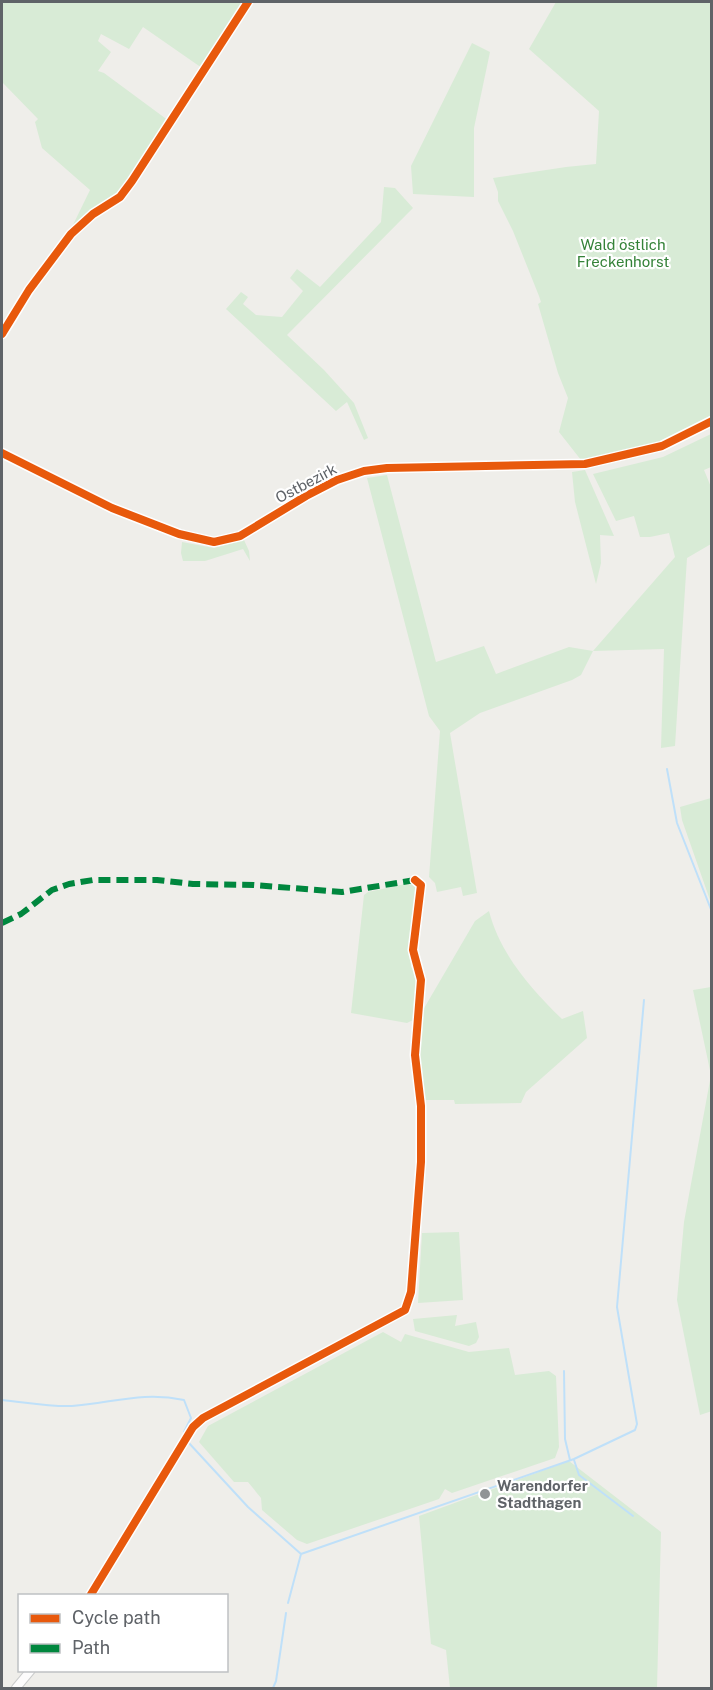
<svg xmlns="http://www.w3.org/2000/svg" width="713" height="1690" font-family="'Public Sans',sans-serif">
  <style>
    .green { fill: #d8ebd6 }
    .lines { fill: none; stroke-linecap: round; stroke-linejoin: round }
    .stream { stroke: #bfe0f9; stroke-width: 2 }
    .minor-casing { stroke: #cbcccc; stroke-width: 10 }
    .minor { stroke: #fdfcfc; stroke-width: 8 }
    .quiet { stroke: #00873e; stroke-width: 6; stroke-dasharray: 12 6; stroke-linecap: butt }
    .cycleway-casing { stroke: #fff; stroke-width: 11 }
    .cycleway { stroke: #e8590c; stroke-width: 8 }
    .poi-dot { fill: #919496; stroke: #fff; stroke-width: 2 }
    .labels { text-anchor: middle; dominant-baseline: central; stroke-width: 4.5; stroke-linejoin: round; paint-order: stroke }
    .park-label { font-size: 15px; fill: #348238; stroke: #fff }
    .street-label { font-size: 15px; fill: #5f6368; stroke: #fff }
    .poi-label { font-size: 15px; font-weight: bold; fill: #5f6368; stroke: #fff; text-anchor: start }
  </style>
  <rect width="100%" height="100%" fill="#efeeea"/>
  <path class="green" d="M2,2H244L202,68L143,27L129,49L101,34L98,41L111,52L98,71L104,73L169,121L120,193L111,196L70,231L90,190L42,148L35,122L38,119L2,82Z
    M556,2H711V417L661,442L581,460L559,432L568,398L558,373L538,304L541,302L539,296L513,231L498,201V192L493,178L566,167L596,164L599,111L529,49Z
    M472,43L490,52L474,128V197L413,194L411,166Z
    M384,187L395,188L413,208L287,335L324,370L354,403L368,438L364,440L347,402L336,411L226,309L241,292L248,297L243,304L256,315L282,317L303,291L290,278L297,269L320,287L381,222Z
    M711,434V467L704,470L711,487V544L687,558L675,746L661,748L664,649L593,651L581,675L572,680L480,713L450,733L477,893L463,896L461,887L437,892L435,883L429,877L440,731L429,716L367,478L387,475L436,662L484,646L496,674L569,647L593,651L675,557L669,533L650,537H640L634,516L616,521L593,474L663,457Z
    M585,470L614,536L600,535L601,563L596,584L575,502L572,472Z
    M244,540L249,551L250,561L243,549L205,561H183L181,553L182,542L214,548Z
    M711,798H712L711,903L682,820L680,807Z
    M410,883L415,884L418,888L410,950L411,967C422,979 418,1006 413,1020L407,1023L351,1013L364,895L368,892Z
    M489,911C500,954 531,989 562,1019L583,1011L587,1038L526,1092L521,1103L455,1104L454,1100H425L419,1056L423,1010L475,921Z
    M711,987L712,1411L700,1415L677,1300L684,1222L711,1075L693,990Z
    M459,1232L463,1300L418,1303L422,1233Z
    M457,1315L455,1326L476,1322L479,1337L476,1343L469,1346L415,1331L413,1319Z
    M383,1332L401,1342L405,1334L469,1352L509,1348L515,1375L549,1371L556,1376L559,1447L555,1458L452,1493L445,1489L439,1499L307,1544L297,1540L262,1510L261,1498L248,1482H234L199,1442L208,1426Z
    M569,1461L661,1532L657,1688H450L446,1650L431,1644L419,1516Z"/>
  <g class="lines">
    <path class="stream" d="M667,769L677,823L712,912
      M564,1371L565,1439L570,1460
      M2,1400C24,1402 49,1407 72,1406C113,1403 142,1391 184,1400L191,1418L184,1432
      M188,1442L248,1507L301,1554
      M574,1460L579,1475L633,1516
      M301,1554L574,1459L635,1430L637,1424L617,1307L644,1000
      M288,1603L301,1554
      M273,1688L276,1681L286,1613"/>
    <g class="minor-casing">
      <path id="minor" d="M2,334L29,290L71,234L93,214L120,197L132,181L248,2
        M2,453L112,508L179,534L214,542L240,536L306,496L337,480L364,471L387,468L585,464L662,446L712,421
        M90,1596L193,1427L203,1418L405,1310L411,1292L421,1162V1106L415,1055L421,980L413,950L421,885L415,880
        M16,1688L31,1670"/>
    </g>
    <use href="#minor" class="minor"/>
    <path class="quiet" d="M2,923L21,914L52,890L69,884L93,880H157L193,884L254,885L342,892L415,880"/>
    <g class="cycleway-casing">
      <path id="cycleway" d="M2,334L29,290L71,234L93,214L120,197L132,181L248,2
        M2,453L112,508L179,534L214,542L240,536L306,496L337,480L364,471L387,468L585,464L662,446L712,421
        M90,1596L193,1427L203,1418L405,1310L411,1292L421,1162V1106L415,1055L421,980L413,950L421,885L415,880"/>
    </g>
    <use href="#cycleway" class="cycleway"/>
  </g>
  <circle class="poi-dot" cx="485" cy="1494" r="6"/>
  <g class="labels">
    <g class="park-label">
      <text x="623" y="244">Wald östlich<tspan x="623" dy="17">Freckenhorst</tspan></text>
    </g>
    <g class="street-label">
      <text transform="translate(306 483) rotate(-28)">Ostbezirk</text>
    </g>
    <g class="poi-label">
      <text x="497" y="1485">Warendorfer<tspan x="497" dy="17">Stadthagen</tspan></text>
    </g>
  </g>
  <rect width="713" height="1690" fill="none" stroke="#5f6368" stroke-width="6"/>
  <rect x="18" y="1594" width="210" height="78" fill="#ffffff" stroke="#bfc1c3" stroke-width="1.5"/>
  <rect x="30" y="1614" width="30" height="9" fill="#e8590c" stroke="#bfc1c3" stroke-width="1.5"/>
  <text x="72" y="1624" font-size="18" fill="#5f6368">Cycle path</text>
  <rect x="30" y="1644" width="30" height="9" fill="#00873e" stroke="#bfc1c3" stroke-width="1.5"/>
  <text x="72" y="1654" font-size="18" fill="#5f6368">Path</text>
</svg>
